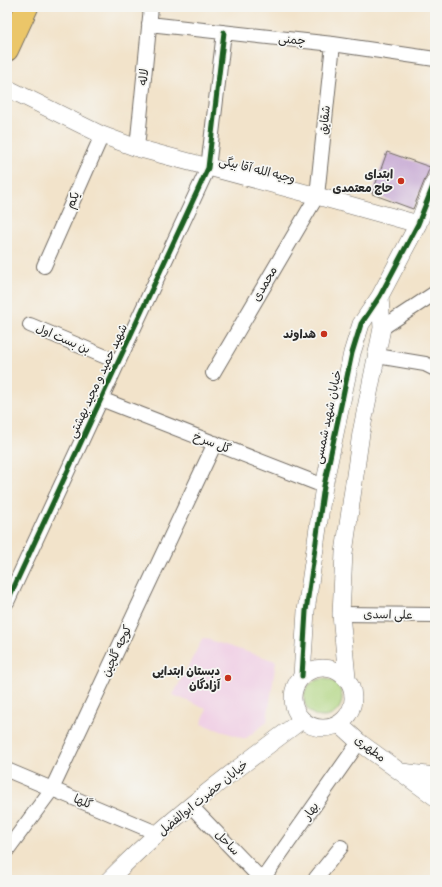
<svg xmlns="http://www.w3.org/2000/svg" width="442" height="887" font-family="Pangolin,'Playpen Sans Arabic',sans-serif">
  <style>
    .built { fill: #f0d0e5 }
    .green { fill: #aed47e; stroke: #6c8054 }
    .building { fill: #c4a5d2 }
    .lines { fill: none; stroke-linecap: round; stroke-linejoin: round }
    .minor-casing { stroke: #716b63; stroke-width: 16 }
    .tertiary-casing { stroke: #716b63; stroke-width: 18 }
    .primary-casing { stroke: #716b63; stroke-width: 24 }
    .minor { stroke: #fff; stroke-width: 14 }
    .tertiary { stroke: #fff; stroke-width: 17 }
    .primary { stroke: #ebc669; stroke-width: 22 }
    .cycleway-casing { stroke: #f6f6f2; stroke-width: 8 }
    .cycleway { stroke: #1b5e20; stroke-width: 5 }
    .poi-dot { fill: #c8321e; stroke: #f6f6f2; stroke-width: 1.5 }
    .labels { text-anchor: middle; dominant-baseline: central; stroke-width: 3.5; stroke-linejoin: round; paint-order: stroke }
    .street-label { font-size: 12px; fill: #2b2b2b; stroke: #f6f6f2 }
    .poi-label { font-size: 12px; font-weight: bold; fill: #2b2b2b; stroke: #f6f6f2; text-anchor: end }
  </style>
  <rect width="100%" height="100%" fill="#f6f6f2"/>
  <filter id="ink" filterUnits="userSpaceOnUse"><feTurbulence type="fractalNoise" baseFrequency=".025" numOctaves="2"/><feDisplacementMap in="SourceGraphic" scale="8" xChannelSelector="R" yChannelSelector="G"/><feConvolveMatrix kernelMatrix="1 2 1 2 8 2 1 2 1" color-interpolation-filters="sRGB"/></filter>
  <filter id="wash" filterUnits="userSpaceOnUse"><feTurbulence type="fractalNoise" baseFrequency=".012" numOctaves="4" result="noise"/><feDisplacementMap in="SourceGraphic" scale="16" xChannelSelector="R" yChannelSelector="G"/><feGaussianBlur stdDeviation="0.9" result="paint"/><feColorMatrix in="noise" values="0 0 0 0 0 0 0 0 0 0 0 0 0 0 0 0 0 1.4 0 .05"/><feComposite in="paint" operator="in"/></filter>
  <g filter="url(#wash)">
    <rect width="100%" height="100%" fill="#f2e3ca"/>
    <path class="built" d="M203,638L276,661L267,722L245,739L201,724L207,709L173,695Z"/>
    <path class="green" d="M304 698a19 19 0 1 1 38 0a19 19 0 1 1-38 0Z"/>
    <g id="blocks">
      <path class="building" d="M387,152L430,167L413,209L372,194Z"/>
    </g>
  </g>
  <g filter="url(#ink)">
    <use href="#blocks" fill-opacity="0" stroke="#716b63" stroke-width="1"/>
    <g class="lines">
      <g class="minor-casing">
        <path id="minor" d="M149,24L333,44L435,59
          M137,148L151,7
          M44,266L102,135
          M30,325L118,362
          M382,328L435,293
          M377,356L425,364L435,369
          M213,373L317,196L333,44
          M101,399L324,486
          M7,602L208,168L224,32
          M341,614L435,615
          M7,770L159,834
          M191,806L262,880
          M7,850L52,789L215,443
          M262,880L359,742
          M320,880L316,878L341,847"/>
      </g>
      <g class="tertiary-casing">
        <path id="tertiary" d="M7,88L102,135L137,148L317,196L418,224
          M293 698a30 30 0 1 1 60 0a30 30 0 1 1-60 0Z
          M302,676L306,611L324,486L352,353L361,324L380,296L418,224L435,181
          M347,678L341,614L344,553L361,433L382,328L380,296
          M339,724L359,742L435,797
          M402,772L435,776
          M109,880C167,820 235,770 302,720"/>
      </g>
      <g class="primary-casing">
        <path id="primary" d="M7,50L27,7"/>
      </g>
      <use href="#minor" class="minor"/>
      <use href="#tertiary" class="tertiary"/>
      <use href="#primary" class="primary"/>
      <g class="cycleway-casing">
        <path id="cycleway" d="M7,602L208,168L224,32
          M302,676L306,611L324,486L352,353L361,324L380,296L418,224L435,181"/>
      </g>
      <use href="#cycleway" class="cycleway"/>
    </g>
  </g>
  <g class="poi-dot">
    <circle cx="401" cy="181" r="4"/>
    <circle cx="324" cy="334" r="4"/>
    <circle cx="228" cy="678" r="4"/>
  </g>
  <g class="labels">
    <g class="street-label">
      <text transform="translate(292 40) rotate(6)">چمنی</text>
      <text transform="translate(144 77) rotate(-84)">لاله</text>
      <text transform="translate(325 120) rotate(-84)">شقایق</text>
      <text transform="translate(257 170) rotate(14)">وجیه الله آقا بیگی</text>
      <text transform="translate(73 200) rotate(-66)">یکم</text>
      <text transform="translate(265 284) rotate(-60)">محمدی</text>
      <text transform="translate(63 339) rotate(23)">بن بست اول</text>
      <text transform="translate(98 381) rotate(-65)">شهید حمید و مجید بهشتی</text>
      <text transform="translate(328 417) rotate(-78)">خیابان شهید شمسی</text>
      <text transform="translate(212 443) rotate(21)">گل سرخ</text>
      <text transform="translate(388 615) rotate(1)">علی اسدی</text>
      <text transform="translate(117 651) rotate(-65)">کوچه گلچین</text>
      <text transform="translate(370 749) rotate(37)">مطهری</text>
      <text transform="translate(203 798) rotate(-39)">خیابان حضرت ابوالفضل</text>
      <text transform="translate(83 802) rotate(23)">گلها</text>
      <text transform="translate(311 811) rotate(-55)">بهار</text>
      <text transform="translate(227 843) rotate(46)">ساحل</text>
    </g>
    <g class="poi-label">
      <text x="393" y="174">ابتدای<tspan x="393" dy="14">حاج معتمدی</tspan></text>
      <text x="316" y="334">هداوند</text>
      <text x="220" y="671">دبستان ابتدایی<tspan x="220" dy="14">آزادگان</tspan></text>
    </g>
  </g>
  <rect width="442" height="887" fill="none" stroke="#f6f6f2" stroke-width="24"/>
</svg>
